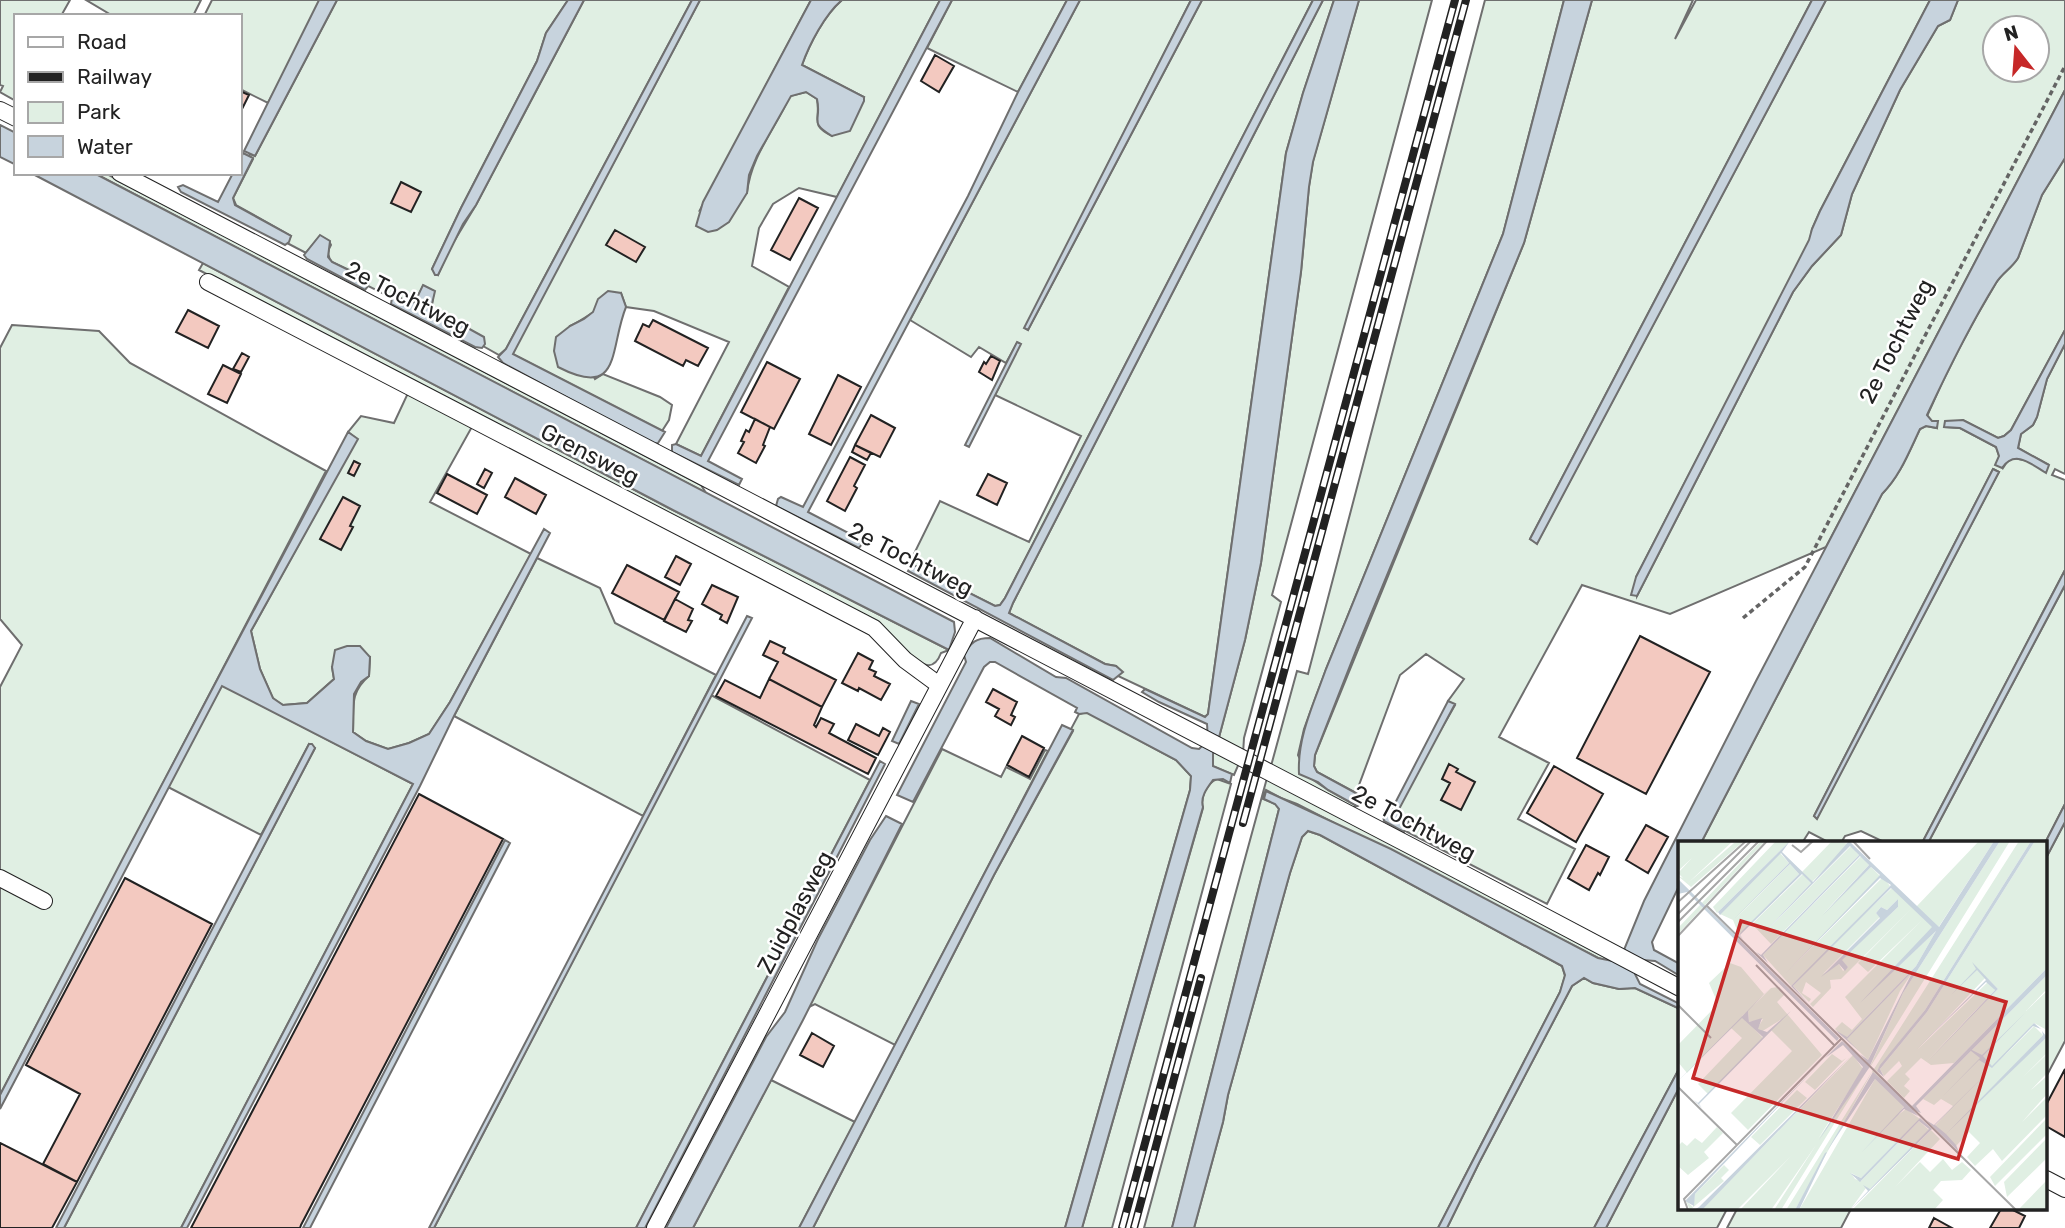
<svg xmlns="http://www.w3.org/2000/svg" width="2065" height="1228" font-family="Rubik,sans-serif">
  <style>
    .green { fill: #e0efe3; stroke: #6f6f6f; stroke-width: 2; fill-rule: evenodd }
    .water { fill: #c7d3dd; stroke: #6f6f6f; stroke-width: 2 }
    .building { fill: #f3c9c0; stroke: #222; stroke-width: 2 }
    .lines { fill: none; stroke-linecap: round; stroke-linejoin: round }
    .street-casing { stroke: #222; stroke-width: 18 }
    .path { stroke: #646464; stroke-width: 3.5; stroke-dasharray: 5 3.5; stroke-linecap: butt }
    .street { stroke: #fff; stroke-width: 16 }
    .rail-casing { stroke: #222; stroke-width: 8 }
    .rail { stroke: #fff; stroke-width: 5; stroke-dasharray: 16; stroke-linecap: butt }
    .labels { text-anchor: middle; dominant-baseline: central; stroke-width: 5; stroke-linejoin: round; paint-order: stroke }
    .street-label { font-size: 23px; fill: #222; stroke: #fff }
    .inset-road { fill: none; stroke: #a7a7a7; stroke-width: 2 }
    .view { fill: #c62828; fill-opacity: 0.15; stroke: #c62828; stroke-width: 3.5 }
    .inset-edge { fill: none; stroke: #222; stroke-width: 3.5 }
  </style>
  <rect width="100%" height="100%" fill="#fff"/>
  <path class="green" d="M0,0H70L61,16H16V101L0,92L3,86L0,85Z
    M86,0H201L193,16H113Z
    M212,0H322L268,103L240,89V16H204Z
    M337,0H568L546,33L537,61L461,208L432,269L438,275L450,248L476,205L584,0H692L506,349L499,355L483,346V337L435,310L432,304L434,291L423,286L415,302L411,303L396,296L392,298L368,286V279L332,262C327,256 327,251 331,245L329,241L320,236L306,253L287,243L291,236L236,205L233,198L253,159L249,156L250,154L255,156Z
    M700,0H811L700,210L747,193C751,156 775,129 790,96L806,92L817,99C821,121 809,124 832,136L864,97L802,65C810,43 824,16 842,0H940L837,197L799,188L773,204L759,228L752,266L789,287L701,456L676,444L729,342L654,311L626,307L621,293C604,304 588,318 570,326L595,379L603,374L660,397L672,405L669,420L662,431L512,354Z
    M952,0H1067L1018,92L927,48Z
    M1080,0H1191L1025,328L1028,330L1202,0H1313L1005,598L1000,605L995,606L912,564L910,568L908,566L940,501L1029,542L1081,436L995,395L1020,344L1017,343L1006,363L979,347L971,357L910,320Z
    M1323,0H1334L1303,93L1286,153L1208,714L1205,717L1118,676L1122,672L1116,666L1105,664L1009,613L1013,603Z
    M1359,0H1432L1272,595L1281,602L1244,738L1243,754L1234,775L1212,766L1213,754L1218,741L1245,640L1261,563L1301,272L1309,186L1313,161Z
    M1485,0H1564L1503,234L1326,669L1304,729L1298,755L1309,777L1328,790L1357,806L1350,808L1271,766L1297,671L1308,674Z
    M1592,0H1693L1675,39L1696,0H1812L1530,539L1537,543L1826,0H1930L1820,211L1812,229L1810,240L1636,577L1637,596L1793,292L1812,266L1841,235L1852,194L1900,90L1938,26L1950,20L1958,0H2065V90L1826,547L1670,614L1582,585L1499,737L1549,763L1518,819L1575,849L1547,904L1388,822L1455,705L1448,701L1464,679L1426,654L1400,675L1356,793L1317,772L1314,766L1315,755L1524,243ZM1995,28H2037V70H1995Z
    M2065,158V330L2011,430L2004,436L1998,438L1963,420L1944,427L1960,428L1996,447L2003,468L2007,462L2013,458L2049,465L2018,448L2021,434L2033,425L2037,417L2047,379L2065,344V474L2055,469L2052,475L2065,480V570L1922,843H1886L1861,831L1845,836L1841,843H1830L1809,832L1802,843H1701L1882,494C1900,476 1909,452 1920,429L1926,426L1936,428L1927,416C1947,370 1970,326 1996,283C2002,273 2012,268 2018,258L2042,195ZM1993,469L1999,472L1817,818L1814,816Z
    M94,173H105L701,485L706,493Z
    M203,263L669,508L949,650L941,653C932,677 916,660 904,649L418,387L199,270Z
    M12,325L99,331L130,363L326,471L0,1095V687L22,645L0,619V348Z
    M408,393L473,425L430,502L531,554L450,702L429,734L409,743L388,749L366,741L353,732C354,708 349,693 369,676L370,657L332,667L334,679L307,703L283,705L273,699L260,669L251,631L357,439L348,432L361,416L394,423Z
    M537,558L600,588L615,623L716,675L643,816L454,716Z
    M2065,585V804L2045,843H1928Z
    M222,685L413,784L181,1228H64L315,748L309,744L261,835L168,787Z
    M711,695L870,780L636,1228H434Z
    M1087,712L1176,760L1191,776L1190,790L1065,1228H813L994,875L1073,731L1071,729L1079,714Z
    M942,749L1001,777L1006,767L1030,779L1045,750L1048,751L895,1045L815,1004L809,1007Z
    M1267,778L1605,955L1612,962L1598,958L1297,804L1281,798L1266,790L1263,799L1275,804L1279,809L1172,1228H1144Z
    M1217,779L1231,784L1112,1228H1082L1203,808C1200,797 1207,783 1217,779Z
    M2065,822V1041L2046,1077V858Z
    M1308,831L1320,835L1562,966L1565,976L1560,992L1438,1228H1194L1223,1122L1228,1095L1290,873L1302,837Z
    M1584,978L1593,983L1619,989L1635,988L1680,1009V1067L1594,1228H1447L1479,1163L1572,986Z
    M771,1080L855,1122L799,1228H693Z
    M1680,1086V1209H1727L1717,1228H1606Z
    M1737,1209H1851L1841,1228H1727Z"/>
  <path class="water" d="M319,0H337L255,156L244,151Z
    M568,0H584L476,205L463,224L438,275H435L432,269L461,208L537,61L546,33Z
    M692,0H700L513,354L665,432L658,443L653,444L503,363L498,357L506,349Z
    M811,0H842C825,14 809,45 802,65L864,97V101L850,131L832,136C808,122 822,121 817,99L806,92L791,96L757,156L749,175L747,193L729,222L717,230L708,232L696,226L703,202Z
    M940,0H952L708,461L742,479L739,485L672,452V445L676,444L701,456Z
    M1067,0H1080L808,512L864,541L859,548L776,506L778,499L781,497L803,507L968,196L1018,92Z
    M1191,0H1202L1028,330L1024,328Z
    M1313,0H1323L1013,603L1009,613L1105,664L1116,666L1123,672L1113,680L908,571L912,564L995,606L1000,605L1005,598Z
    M1334,0H1359L1313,162L1309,187L1301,272L1261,563L1245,640L1218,741L1213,754V766L1232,774L1230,783L1223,779L1213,780C1207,788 1200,797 1203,807L1082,1228H1065L1190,790L1191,776L1176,760L1087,713L1079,714L1075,712L1077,708L995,662H990L984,667L913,802L897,795L966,662L964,655C971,642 976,638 990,638L1056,677L1066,678L1192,748L1199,749C1207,742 1208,734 1207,724L1159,702L1142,692L1145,689L1205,717L1208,714L1286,153L1303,93Z
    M1564,0H1592L1524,243L1357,648L1315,755L1314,766L1317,772L1365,798L1362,803L1357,806L1328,790L1318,782L1299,774C1297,737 1314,703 1326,669L1503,234Z
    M1812,0H1826L1537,544L1530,539Z
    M1930,0H1958L1950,20L1938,26L1900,90L1852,194L1841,235L1812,266L1793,292L1637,596L1631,595L1636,577L1809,240L1812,229L1820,211Z
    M2065,90V158L2042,195L2018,258C2012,268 2002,273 1996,283C1970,325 1948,370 1927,415L1932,421H1938L1937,428L1926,426L1920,429C1909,452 1900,476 1882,494L1701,843H1680V884L1652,942L1654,950L1680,964V976L1655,961L1643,960L1635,974L1640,984L1676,1002L1680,1005V1009L1635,988L1619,989L1593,983L1584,978L1572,986L1479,1163L1447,1228H1438L1560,992L1565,975L1562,966L1320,835L1308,831L1302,837L1290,873L1228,1095L1223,1122L1194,1228H1172L1279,809L1275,804L1264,799L1266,791L1391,849L1598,958L1612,961L1624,950L1644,901L1756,681Z
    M0,125L16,133V165L0,157Z
    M243,153L253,158L233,198L235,205L291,236L289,242L285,245L181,192L178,187L183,185L218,202L233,173H240V160Z
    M31,173H94L954,622L955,632L949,650L669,508Z
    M320,235L330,241L328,257L332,262L369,280L368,286L365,290L307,259L304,255Z
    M423,285L435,291L432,304L435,310L484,337L485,344L482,348L475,347L391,304L392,298L396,296L411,303L415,302Z
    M608,291L621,293L626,307C609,349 622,400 558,367L554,351L556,337L570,326L584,319L593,312L598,299Z
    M2065,330V344L2047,379L2037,417L2033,425L2021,434L2018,448L2049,465L2046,473C2031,464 2015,449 2002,468L1995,465L1999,456L1996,447L1960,428L1944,427L1945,421L1963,420L1998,438L2004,436L2011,430Z
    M1017,342L1021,344L969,447L965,445Z
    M348,432L358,439L251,631L260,669L273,698L283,705L307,703L334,679L332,667L335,650L347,646H360L370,657L369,676L361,682L354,694L353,732L366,741L388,749L409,743L429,734L450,702L544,529L550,533L454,716L420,786L187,1228H181L413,784L222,686L0,1109V1095L122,860Z
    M1993,469L1999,472L1817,819L1814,816Z
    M2065,570V585L1928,843H1922Z
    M747,616L752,618L434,1228H429Z
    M911,701L919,704L899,744L892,741Z
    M1448,701L1455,704L1398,811L1400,817L1409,822L1404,832L1384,821L1383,815L1386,810L1392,809Z
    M1062,725L1073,730L994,875L813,1228H799Z
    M309,744H312L315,748L64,1228H56Z
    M880,761L885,764L645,1228H636Z
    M2065,804V822L2046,858L2045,843Z
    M886,816L902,824L803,1020L693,1228H666L766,1037L785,1012L818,939L870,840Z
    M505,840L510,843L310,1228H303Z
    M1680,1067V1086L1606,1228H1594Z"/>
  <path class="building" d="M935,55L954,66L939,92L921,81Z
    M240,91L249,95L241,111L240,110Z
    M401,182L421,192L411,212L391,203Z
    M799,198L818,208L790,260L771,250Z
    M615,230L645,247L636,262L606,245Z
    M188,310L219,326L208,348L176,332Z
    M653,320L708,348L698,366L686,360L683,366L635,341L643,324L649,327Z
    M242,353L249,357L241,372L233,369Z
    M991,356L1000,361L992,380L979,372L984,362L986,364Z
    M767,362L800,379L774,429L741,412Z
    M223,365L241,374L227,403L208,394Z
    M838,375L861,387L831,445L809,434Z
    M871,415L895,428L880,457L855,445Z
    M755,419L770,427L763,445L765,446L756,463L738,453L744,442L741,441L746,430L749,432Z
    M855,445L871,453L867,460L852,452Z
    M850,457L865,465L854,486L857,488L845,511L827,501Z
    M354,461L360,464L354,476L348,473Z
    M485,469L492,473L484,488L477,484Z
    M447,474L487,495L477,514L437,493Z
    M988,474L1007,483L997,505L977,495Z
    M515,478L546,495L536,514L505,497Z
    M343,497L360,506L350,526L353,527L341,550L320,539Z
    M676,556L691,564L680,585L665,577Z
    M627,565L679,592L664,620L612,593Z
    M712,585L738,597L727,623L720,619L722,615L702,604Z
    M675,599L693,609L688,620L692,621L686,632L664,621Z
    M1640,636L1710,672L1646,794L1577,758Z
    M770,641L785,648L783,653L836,680L822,707L769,679L778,662L763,655Z
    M858,653L873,661L869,669L876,672L874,676L890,684L881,700L859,688L858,691L842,683Z
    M769,679L822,707L814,725L816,727L821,718L834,724L829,733L876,758L868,774L716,696L725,680L760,698Z
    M993,689L1017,702L1011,715L1015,717L1011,725L995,716L999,709L986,702Z
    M856,724L879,736L883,728L890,732L878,755L848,740Z
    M1022,736L1044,748L1029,777L1007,765Z
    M1449,764L1458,769L1456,772L1475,782L1461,810L1441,800L1450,783L1442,779Z
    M1554,766L1603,794L1576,842L1527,813Z
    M419,794L503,839L301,1225L300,1228H191Z
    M1646,825L1668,837L1648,873L1626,860Z
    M1586,845L1609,857L1600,875L1598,873L1589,890L1568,878Z
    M125,878L212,924L77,1182L43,1164L80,1094L26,1065Z
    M812,1033L834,1046L823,1067L800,1055Z
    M2065,1069V1137L2046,1126V1105Z
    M0,1143L77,1182L52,1228H0Z
    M2001,1209H2011L2025,1216L2019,1228H1990Z
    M1934,1218L1952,1228H1929Z"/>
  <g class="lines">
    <g class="street-casing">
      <path id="street" d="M0,110L16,118
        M120,173C640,446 1162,713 1680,988
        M208,282L874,628L905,660L939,685
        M0,878L44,901
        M2046,1179L2065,1189
        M655,1228L975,618"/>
    </g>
    <path class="path" d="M1743,618L1805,567L2065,66"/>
    <use href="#street" class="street"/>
    <g class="rail-casing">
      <path id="rail" d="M1243,823L1466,0
        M1122,1228L1455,0
        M1134,1228L1201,978"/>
    </g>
    <use href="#rail" class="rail"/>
  </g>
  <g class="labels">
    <g class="street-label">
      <text transform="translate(408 298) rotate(27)">2e Tochtweg</text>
      <text transform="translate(1896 341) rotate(-63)">2e Tochtweg</text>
      <text transform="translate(590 454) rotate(27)">Grensweg</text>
      <text transform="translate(911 559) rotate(27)">2e Tochtweg</text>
      <text transform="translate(1414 823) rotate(28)">2e Tochtweg</text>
      <text transform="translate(795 912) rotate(-62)">Zuidplasweg</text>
    </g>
  </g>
  <g transform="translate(1678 841)">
    <rect width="369" height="369" fill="#fff"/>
    <path d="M0,0H55L10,42L56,2L66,0L13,46L0,35L5,37L0,32L14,17L0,30ZM83,0H87L0,93V87ZM98,0H112L39,72L35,66ZM154,0L172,3L134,41L124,31ZM301,0H316L260,87L238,66ZM322,0H332L191,228L225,152ZM341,0H353L247,169L202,225L199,230L206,236L196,228ZM357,0H369V127L276,222L253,224L243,217L227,233L232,238L226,245L232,250L226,257L209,240L224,225L221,220L206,235L202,228L249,171ZM308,136L320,148L249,220L317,149L311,140L239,209ZM173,5L181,14L93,103L74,83L125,33L133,42L86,92ZM102,12L111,22L57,78L112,23L121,33L61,94L55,79L42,73ZM183,15L191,24L145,73L193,26L202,35L112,128L205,36L212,45L165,93L215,46L255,86L202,142L258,90L238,125L168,197H167L157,188L164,181L174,189L184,178L167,156L244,79L190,131L180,122L234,67L163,138L152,139L153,147L135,166L132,163L143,152L128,141L124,152L133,158L131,161L115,145L134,125L113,145L85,114ZM220,58V66L163,119L170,126L165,130L161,123L145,133L202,76L198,72L203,66L209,69ZM52,122L63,126L86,153L74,166L93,147L100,146L107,153L99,161L144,214L70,289L53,272L114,210L93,189L104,178L83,191L79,188L85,178L71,181L70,170L64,175L85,197L30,253L20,243L64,197L53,187L9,232L0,221V204L40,163L31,142ZM236,129L222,150L190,219L168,198ZM369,134V148L348,170L369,150V189L356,182L325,216L356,185L365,194L325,236L369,196V212L344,237L369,213V232L353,249L369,235V253L344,281L369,256V274L324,320L315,308L297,325L289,316L302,302L291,291L278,305L257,285L275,265L263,258L256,264L245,258ZM154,213L164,220L168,217L137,249L127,241ZM175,214L185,228L140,298L190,228L103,369H96L138,304L93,369H62L114,314L59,369H23ZM195,229L208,243L194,231L117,369H108ZM197,238L226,265L220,274L228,268L242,278L183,337L173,332L177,338L183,340L241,280L251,289L192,348L188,347L172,369H121ZM119,249L129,257L82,304L73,296ZM369,277V293L317,345L312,336ZM39,286L45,292L26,311L31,317L10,334L0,325V305L4,301L9,305L17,297L24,302ZM253,289L262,298L217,346L242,321L252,331L265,318L274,329L284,321L293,329L284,339L263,340L249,356L255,349L265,359L256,369H174ZM369,297V317L329,356L326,341ZM46,324L51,329L43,337L46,340L12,369L8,360L15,366L17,353ZM369,339V369H343L342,367Z" fill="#e0efe3" fill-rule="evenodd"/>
    <path d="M112,0L104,11L135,41L171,0L261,86L316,0H322L225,152L191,227L141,299L185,226L165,204L147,217L164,200L189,221L182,213L190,219L235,130L169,198L181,210L157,189L169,196L238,125L258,90L182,162L254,86L213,47L115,145L130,162L113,145L213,44L202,37L108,132L202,34L193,26L144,75L191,24L182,15L85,114L90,122L78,111L83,114L181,14L172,5L86,92L133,42L124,33L62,94L65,98L61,94L64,90L121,33L112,23L56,78L111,22L103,12L42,74L40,71ZM353,0H357L249,171L202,228L206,236L199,230L202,224L247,169ZM0,38L161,197L159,200L9,51L0,53ZM220,58V66L164,119L170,126L167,130L161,123L143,136L202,77L198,72L203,66L209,69ZM294,121L320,148L250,220L317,149L308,141L238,209L308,139L299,129L273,154L298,128ZM369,127V134L294,209L304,214L347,172L305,215L314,225L356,182L363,188L355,185L314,227L301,219L264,256L302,217L293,210L238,265L243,272L235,269L240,275L226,268L183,312L226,266L197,238L149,310L195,231L234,265ZM90,149L70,170L71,181L84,177L80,188L89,191L113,170L21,263L24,267L16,259L20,262L85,196L64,177L0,240ZM364,190L369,196L268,293L278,304L369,212L278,304L281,311L248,279L256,284L313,228L257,284L268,293L365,194ZM172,216L24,369H16L21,366ZM145,219L17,353L16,365L7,360ZM242,277L254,288L172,369L190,350L185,344L192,348L251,288L241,280L182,341L172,332L183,337ZM149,311L121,369H117L147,312Z" fill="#c7d3dd"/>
    <path class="inset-road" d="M175,0L192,18M114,4L123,11L135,0M0,61L68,0M29,65L338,369M0,73L73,0M0,81L81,0M0,95L89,0M78,124L157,205M0,164L33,197M0,246L59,304M10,369L6,358L164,197"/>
    <path class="view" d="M63,80L328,161L280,318L15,237Z"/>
    <rect width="369" height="369" class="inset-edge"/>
  </g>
  <rect x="14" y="14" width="228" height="161" fill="#ffffff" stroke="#a7a7a7" stroke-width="2"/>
  <rect x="28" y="37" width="35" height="10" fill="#ffffff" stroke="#a7a7a7" stroke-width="2"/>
  <text x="77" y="49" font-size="21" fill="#222222">Road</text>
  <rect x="28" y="72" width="35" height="10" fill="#222222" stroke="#a7a7a7" stroke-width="2"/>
  <text x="77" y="84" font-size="21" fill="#222222">Railway</text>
  <rect x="28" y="102" width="35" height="21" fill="#e0efe3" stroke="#a7a7a7" stroke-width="2"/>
  <text x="77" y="119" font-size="21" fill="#222222">Park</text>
  <rect x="28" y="136" width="35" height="21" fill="#c7d3dd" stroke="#a7a7a7" stroke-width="2"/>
  <text x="77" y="154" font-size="21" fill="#222222">Water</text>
  <g transform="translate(2016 49) rotate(343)"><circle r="33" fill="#ffffff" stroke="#a7a7a7" stroke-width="2"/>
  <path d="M0-5L12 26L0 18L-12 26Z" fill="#c62828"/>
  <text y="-10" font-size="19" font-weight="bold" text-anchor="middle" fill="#222222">N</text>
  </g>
</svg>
